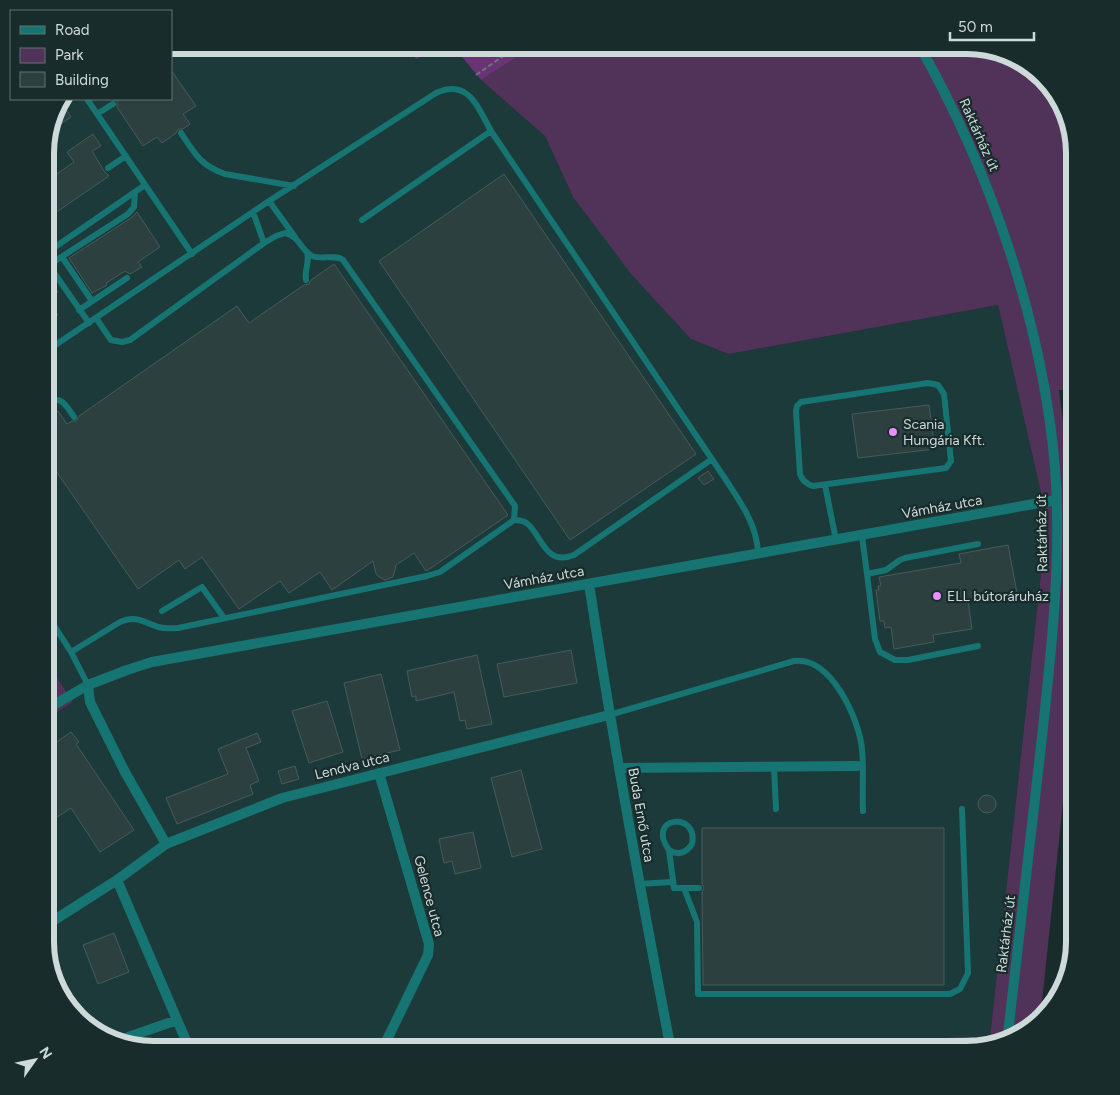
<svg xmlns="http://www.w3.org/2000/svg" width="1120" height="1095" font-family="Figtree,sans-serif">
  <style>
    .built { fill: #1d3a3a }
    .green { fill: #513258 }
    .forest { fill: #693376 }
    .building { fill: #2c403f; stroke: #465b5a }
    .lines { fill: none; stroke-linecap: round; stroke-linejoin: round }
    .path { stroke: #667776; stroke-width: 2; stroke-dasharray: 5 2.5; stroke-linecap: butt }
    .service { stroke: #167472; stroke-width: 6 }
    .minor { stroke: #167472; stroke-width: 10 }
    .poi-dot { fill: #e98efe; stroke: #182c2b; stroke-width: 2 }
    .labels { text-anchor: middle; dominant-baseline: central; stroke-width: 4.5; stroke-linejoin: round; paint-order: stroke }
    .street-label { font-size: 14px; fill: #cedad9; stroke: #182c2b }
    .poi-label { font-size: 14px; fill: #cedad9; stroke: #182c2b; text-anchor: start }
    .rim { fill: none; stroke: #cedad9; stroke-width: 6 }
  </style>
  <rect width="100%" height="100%" fill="#182c2b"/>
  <path class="built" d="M171,45H407L416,59L446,45H452L481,80L545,136L573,197L729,354L998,305L1047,519L989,1046L968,1050H153L111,1042L72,1014L53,983L45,943V720L73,702L45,659V145L56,105L61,99H171Z"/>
  <path class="green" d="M531,45H974L1015,56L1048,81L1067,112L1075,152V273H1072L1075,294V390H1059L1075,517V688L1040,1021L1008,1042L989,1046L1047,519L998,305L729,354L691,339L632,275L573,197L545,136L481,80L530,49Z
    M45,659L73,702L45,720Z
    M646,1038V1050H591L590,1048H477V1050H388L394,1039Z"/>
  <path class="forest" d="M407,45H418L420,47L429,45H446L416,59Z
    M452,45H531L530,49L481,80Z"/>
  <path class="building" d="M171,70L196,106L183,114L190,124L183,129H178L176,133L162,143L157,137L143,146L117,107V101L111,99H171Z
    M60,100L71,117L49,132L56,105Z
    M93,134L101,146L92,151L104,171L109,176L45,220V182L74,162L67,152Z
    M504,174L696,454L570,540L379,261Z
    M137,212L160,247L138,262L142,267L130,274L125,271L106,283L107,285L92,293L69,258L131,218Z
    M334,264L508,515L428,570L426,571L414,553L396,565L393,577L385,580L379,577L376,574L373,561L332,590L320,572L289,593L280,581L239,609L202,557L185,569L179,560L138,589L56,471L45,479V420L58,411L67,424L72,421H76L79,416L237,306L249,323L304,285L309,284L311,280Z
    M45,274L58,292L47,299L58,315L45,324Z
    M929,405L935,449L858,458L852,414Z
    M708,471L714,479L704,485L698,478Z
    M1008,545L1017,593L968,601L972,629L933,635L934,642L894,649L891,627L885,628L884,621H880L876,590H879L878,586H881L879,577L961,563L959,554Z
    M571,650L577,683L504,697L497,664Z
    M477,655L492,724L467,729L465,720L460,721L454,692L416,701V696L412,697L407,671Z
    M381,674L400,750L362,759L344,683Z
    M327,701L343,752L309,763L292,711Z
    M71,732L79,742L76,744L134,830L100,852L71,808L45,825V750Z
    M257,733L261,742L246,748L259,781L250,785L253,794L177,824L166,798L228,774L218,749Z
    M295,766L299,779L282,784L278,771Z
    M521,770L542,849L512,857L491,778Z
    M978 804a9 9 0 1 1 18 0a9 9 0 1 1-18 0Z
    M702,828H944V985H703L702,892L704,888L702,884Z
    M473,832L481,868L455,874L452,861L444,863L439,839Z
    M114,933L129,972L98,984L83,945Z"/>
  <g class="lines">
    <path class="path" d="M476,75L519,45"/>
    <path class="service" d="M87,99L192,254
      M97,114L113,104
      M181,133C195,154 200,165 225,174L294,186
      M108,168L126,156
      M269,201L295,237
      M362,220L491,131
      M264,243L276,236L285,233C299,236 301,250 312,256C322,260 335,254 343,260L515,506L514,520C520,520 525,521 529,525C543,540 547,566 574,555L712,459
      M45,254L145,185
      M62,257L92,301
      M45,262L52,263L128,214L134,207L135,192
      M48,264L89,323
      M306,280C304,269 310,264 307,252
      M79,310L127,278
      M96,318L111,340L122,342L130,340L264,243L253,212
      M45,352L269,201L436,93C469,78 478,108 491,131L726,480C741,503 757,525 758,553
      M928,383L938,385L944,394L951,461L946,468L813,486C806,484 802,480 800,474L796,411L797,406L801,402Z
      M45,403C61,394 66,405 74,417
      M825,485L836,540
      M862,536L867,574
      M45,611L71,652L88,685
      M162,611L202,587L224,618
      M978,646L908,660H895L880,652L875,639L867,574L886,570L900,560L905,558L978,544
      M71,652L120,622C135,615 144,622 158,627C165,629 171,628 178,628L427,576L440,572L514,520
      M609,715L794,661C831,656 859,719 862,749C864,769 862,791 863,811
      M774,767L776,809
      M669,850C678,856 686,853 692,844C699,811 645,816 669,850L674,888H684L697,922L698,994H950L960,989L968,973L962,809
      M639,884L672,882
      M684,888H699
      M811,1046L973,1040"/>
    <path class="minor" d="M919,45C990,170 1043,324 1055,468C1062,561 1051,654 1041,746C1030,844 1019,943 1007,1042
      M589,584C613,740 641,895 671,1050
      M88,685L90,702L125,772L166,844
      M45,710L88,685L127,670L152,662L1056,500
      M619,768L858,766
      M379,773L429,944L428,955L382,1050
      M117,880L190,1050
      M45,926L117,880L166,844L282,798L609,715
      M114,1042L177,1020
      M714,1050L811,1046"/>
  </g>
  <g class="poi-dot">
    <circle cx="893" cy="432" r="5"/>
    <circle cx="937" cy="596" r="5"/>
  </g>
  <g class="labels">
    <g class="street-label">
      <text transform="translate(979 135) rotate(66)">Raktárház út</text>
      <text transform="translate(942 507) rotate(-10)">Vámház utca</text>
      <text transform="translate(1042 533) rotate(-91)">Raktárház út</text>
      <text transform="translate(544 578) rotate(-10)">Vámház utca</text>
      <text transform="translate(352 766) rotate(-14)">Lendva utca</text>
      <text transform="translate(641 815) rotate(80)">Buda Ernő utca</text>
      <text transform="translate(429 896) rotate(75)">Gelence utca</text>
      <text transform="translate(1006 934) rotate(-83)">Raktárház út</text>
    </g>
    <g class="poi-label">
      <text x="903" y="424">Scania<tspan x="903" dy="16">Hungária Kft.</tspan></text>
      <text x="947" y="596">ELL bútoráruház</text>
    </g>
  </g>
  <path d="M0 0H1120V1095H0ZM153 54H967A99 99 0 0 1 1066 153V942A99 99 0 0 1 967 1041H153A99 99 0 0 1 54 942V153A99 99 0 0 1 153 54Z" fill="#182c2b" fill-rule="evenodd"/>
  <path class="rim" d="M153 54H967A99 99 0 0 1 1066 153V942A99 99 0 0 1 967 1041H153A99 99 0 0 1 54 942V153A99 99 0 0 1 153 54Z"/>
  <rect x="10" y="10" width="162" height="90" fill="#182c2b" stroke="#617271"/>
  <rect x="20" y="26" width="25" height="8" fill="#167472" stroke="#617271"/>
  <text x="55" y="35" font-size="15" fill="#cedad9">Road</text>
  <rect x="20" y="48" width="25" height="15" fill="#513258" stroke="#617271"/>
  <text x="55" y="60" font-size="15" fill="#cedad9">Park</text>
  <rect x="20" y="72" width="25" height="15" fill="#2c403f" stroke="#617271"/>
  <text x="55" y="85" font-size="15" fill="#cedad9">Building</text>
  <g transform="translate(35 1060) rotate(57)" stroke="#182c2b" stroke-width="4" paint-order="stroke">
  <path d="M0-4L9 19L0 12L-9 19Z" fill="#cedad9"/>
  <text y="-8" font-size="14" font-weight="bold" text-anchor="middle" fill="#cedad9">N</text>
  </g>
  <path d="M950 32v8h84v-8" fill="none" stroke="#cedad9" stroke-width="2.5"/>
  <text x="958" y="32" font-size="15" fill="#cedad9" stroke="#182c2b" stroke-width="4" paint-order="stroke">50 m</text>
</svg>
